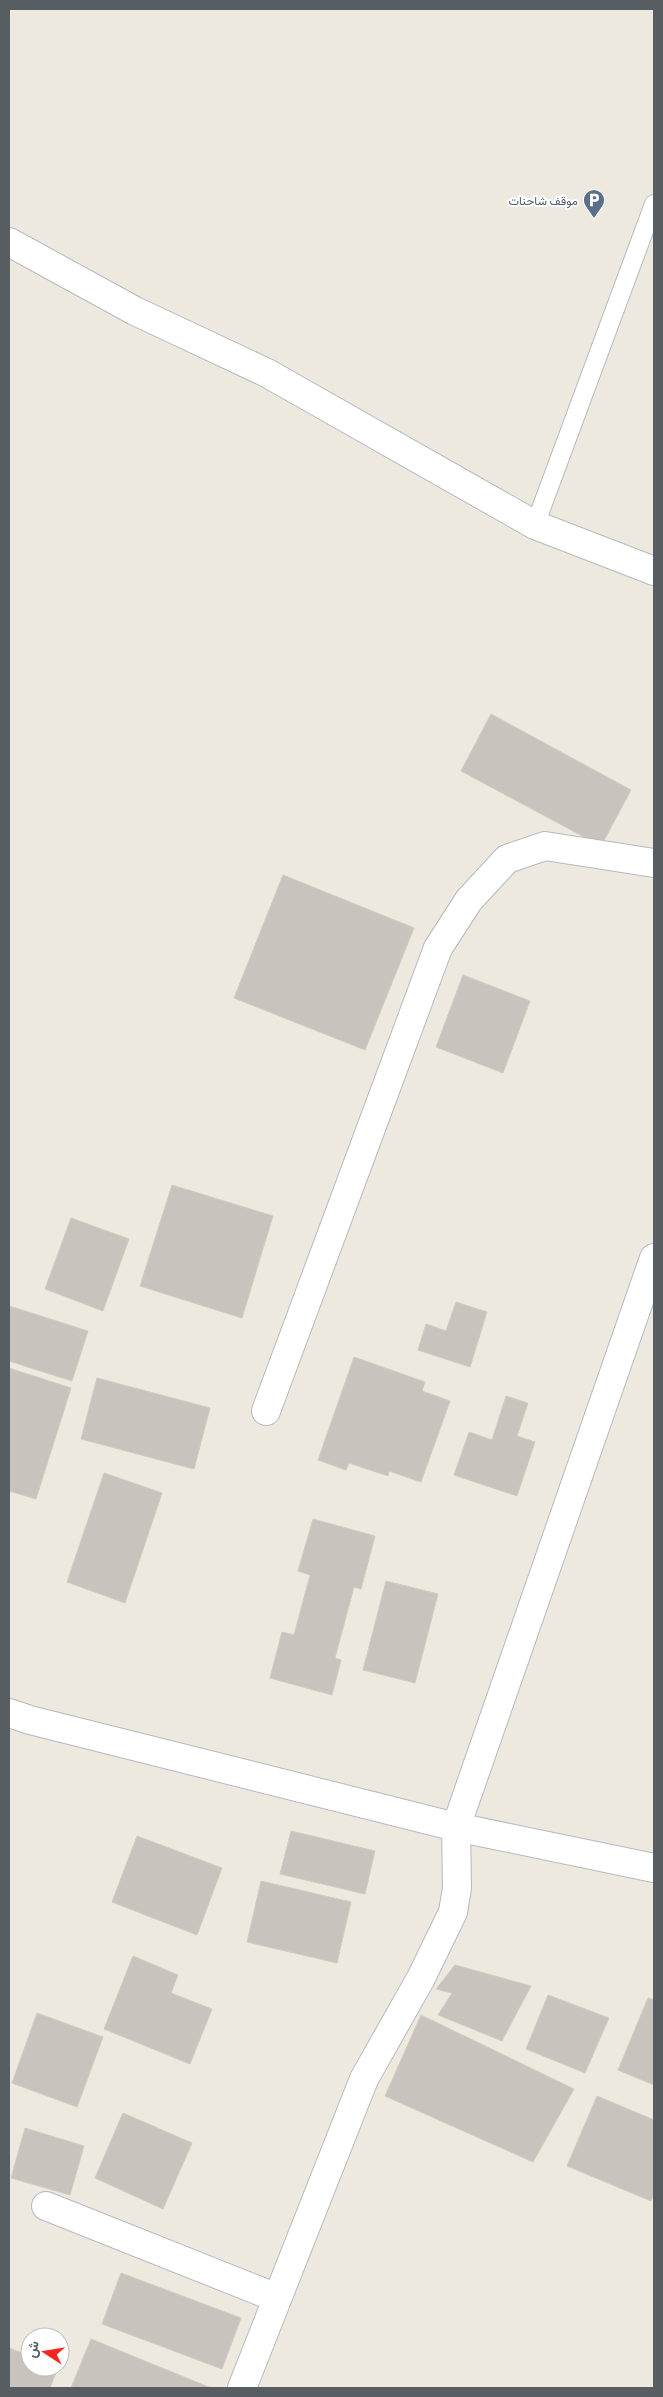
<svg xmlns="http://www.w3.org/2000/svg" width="663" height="2397" font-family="Ubuntu,Vazirmatn,sans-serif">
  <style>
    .building { fill: #c8c4bd; stroke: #d2cbbe }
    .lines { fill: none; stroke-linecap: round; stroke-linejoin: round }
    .lane-casing { stroke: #b5b9be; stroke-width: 20 }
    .street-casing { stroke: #b5b9be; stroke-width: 30 }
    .lane { stroke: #fff; stroke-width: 18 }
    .street { stroke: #fff; stroke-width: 28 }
    .labels { text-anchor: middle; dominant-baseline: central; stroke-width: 4; stroke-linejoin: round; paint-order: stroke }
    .service-label { font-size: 12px; fill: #4e5e75; stroke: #fff; text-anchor: end }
  </style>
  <rect width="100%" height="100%" fill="#ede9df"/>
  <path class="building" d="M491,714L631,790L601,846L461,771Z
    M283,875L414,928L365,1050L234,998Z
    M463,975L530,1001L503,1073L436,1047Z
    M172,1185L273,1216L242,1318L140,1286Z
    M71,1218L129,1239L103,1311L45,1289Z
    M456,1302L487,1312L470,1367L418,1350L426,1324L446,1331Z
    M9,1306L88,1331L72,1381L9,1361Z
    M354,1357L425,1382L422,1391L450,1401L421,1482L389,1471L388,1476L349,1463L346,1470L318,1460Z
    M9,1368L71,1388L36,1499L9,1491Z
    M97,1378L210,1408L194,1469L81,1439Z
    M506,1396L528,1403L517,1436L535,1442L517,1496L454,1475L469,1432L492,1440Z
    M104,1473L162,1493L125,1603L67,1582Z
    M313,1519L375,1536L361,1589L354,1587L335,1658L341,1660L332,1695L270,1678L282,1632L294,1635L310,1575L298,1571Z
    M386,1581L438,1594L415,1683L363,1670Z
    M291,1831L375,1851L365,1894L280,1874Z
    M137,1836L222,1868L197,1935L112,1902Z
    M261,1881L351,1902L337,1963L247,1942Z
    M133,1956L178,1975L171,1993L212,2009L190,2064L104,2029Z
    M455,1965L531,1986L502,2041L438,2015L452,1993L436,1989Z
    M548,1995L609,2018L585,2073L526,2049Z
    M648,1998L654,2000V2085L618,2070Z
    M37,2013L103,2037L77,2107L12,2083Z
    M421,2015L574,2089L533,2162L385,2096Z
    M597,2096L654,2120V2194L651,2201L567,2166Z
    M123,2113L192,2143L163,2209L95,2178Z
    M25,2128L84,2146L70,2195L11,2178Z
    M121,2273L241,2318L222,2369L102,2324Z
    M91,2339L211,2388H71Z
    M9,2348L30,2356V2367H58L50,2388H9Z"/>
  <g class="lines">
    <g class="lane-casing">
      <path id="lane" d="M535,525L654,204"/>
    </g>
    <g class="street-casing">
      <path id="street" d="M9,242L135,311L267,373L535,525L654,571
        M266,1411L438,948L469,900L507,859L545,846L654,863
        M9,1713L30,1720L456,1827L654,1868
        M46,2206L277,2298
        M242,2388L364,2079L421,1978L453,1912L457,1888L456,1827L654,1258"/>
    </g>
    <use href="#lane" class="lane"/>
    <use href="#street" class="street"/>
  </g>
  <defs>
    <g id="parking-pin" transform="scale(1.125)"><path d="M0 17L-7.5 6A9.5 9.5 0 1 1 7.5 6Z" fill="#5c6f8a" stroke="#fff"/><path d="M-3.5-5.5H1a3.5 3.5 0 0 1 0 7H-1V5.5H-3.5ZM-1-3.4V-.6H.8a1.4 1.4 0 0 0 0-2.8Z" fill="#fff"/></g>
  </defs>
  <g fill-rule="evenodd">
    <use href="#parking-pin" x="594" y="200"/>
  </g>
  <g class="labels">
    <g class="service-label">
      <text x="578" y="200">موقف شاحنات</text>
    </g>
  </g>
  <rect width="663" height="2397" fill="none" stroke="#585d62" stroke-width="20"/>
  <g transform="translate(45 2352) rotate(282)"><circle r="24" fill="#ffffff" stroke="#bcbec0"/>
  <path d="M0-4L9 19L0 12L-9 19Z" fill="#f4261e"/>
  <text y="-8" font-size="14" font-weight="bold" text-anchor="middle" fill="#585d62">ش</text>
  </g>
</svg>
